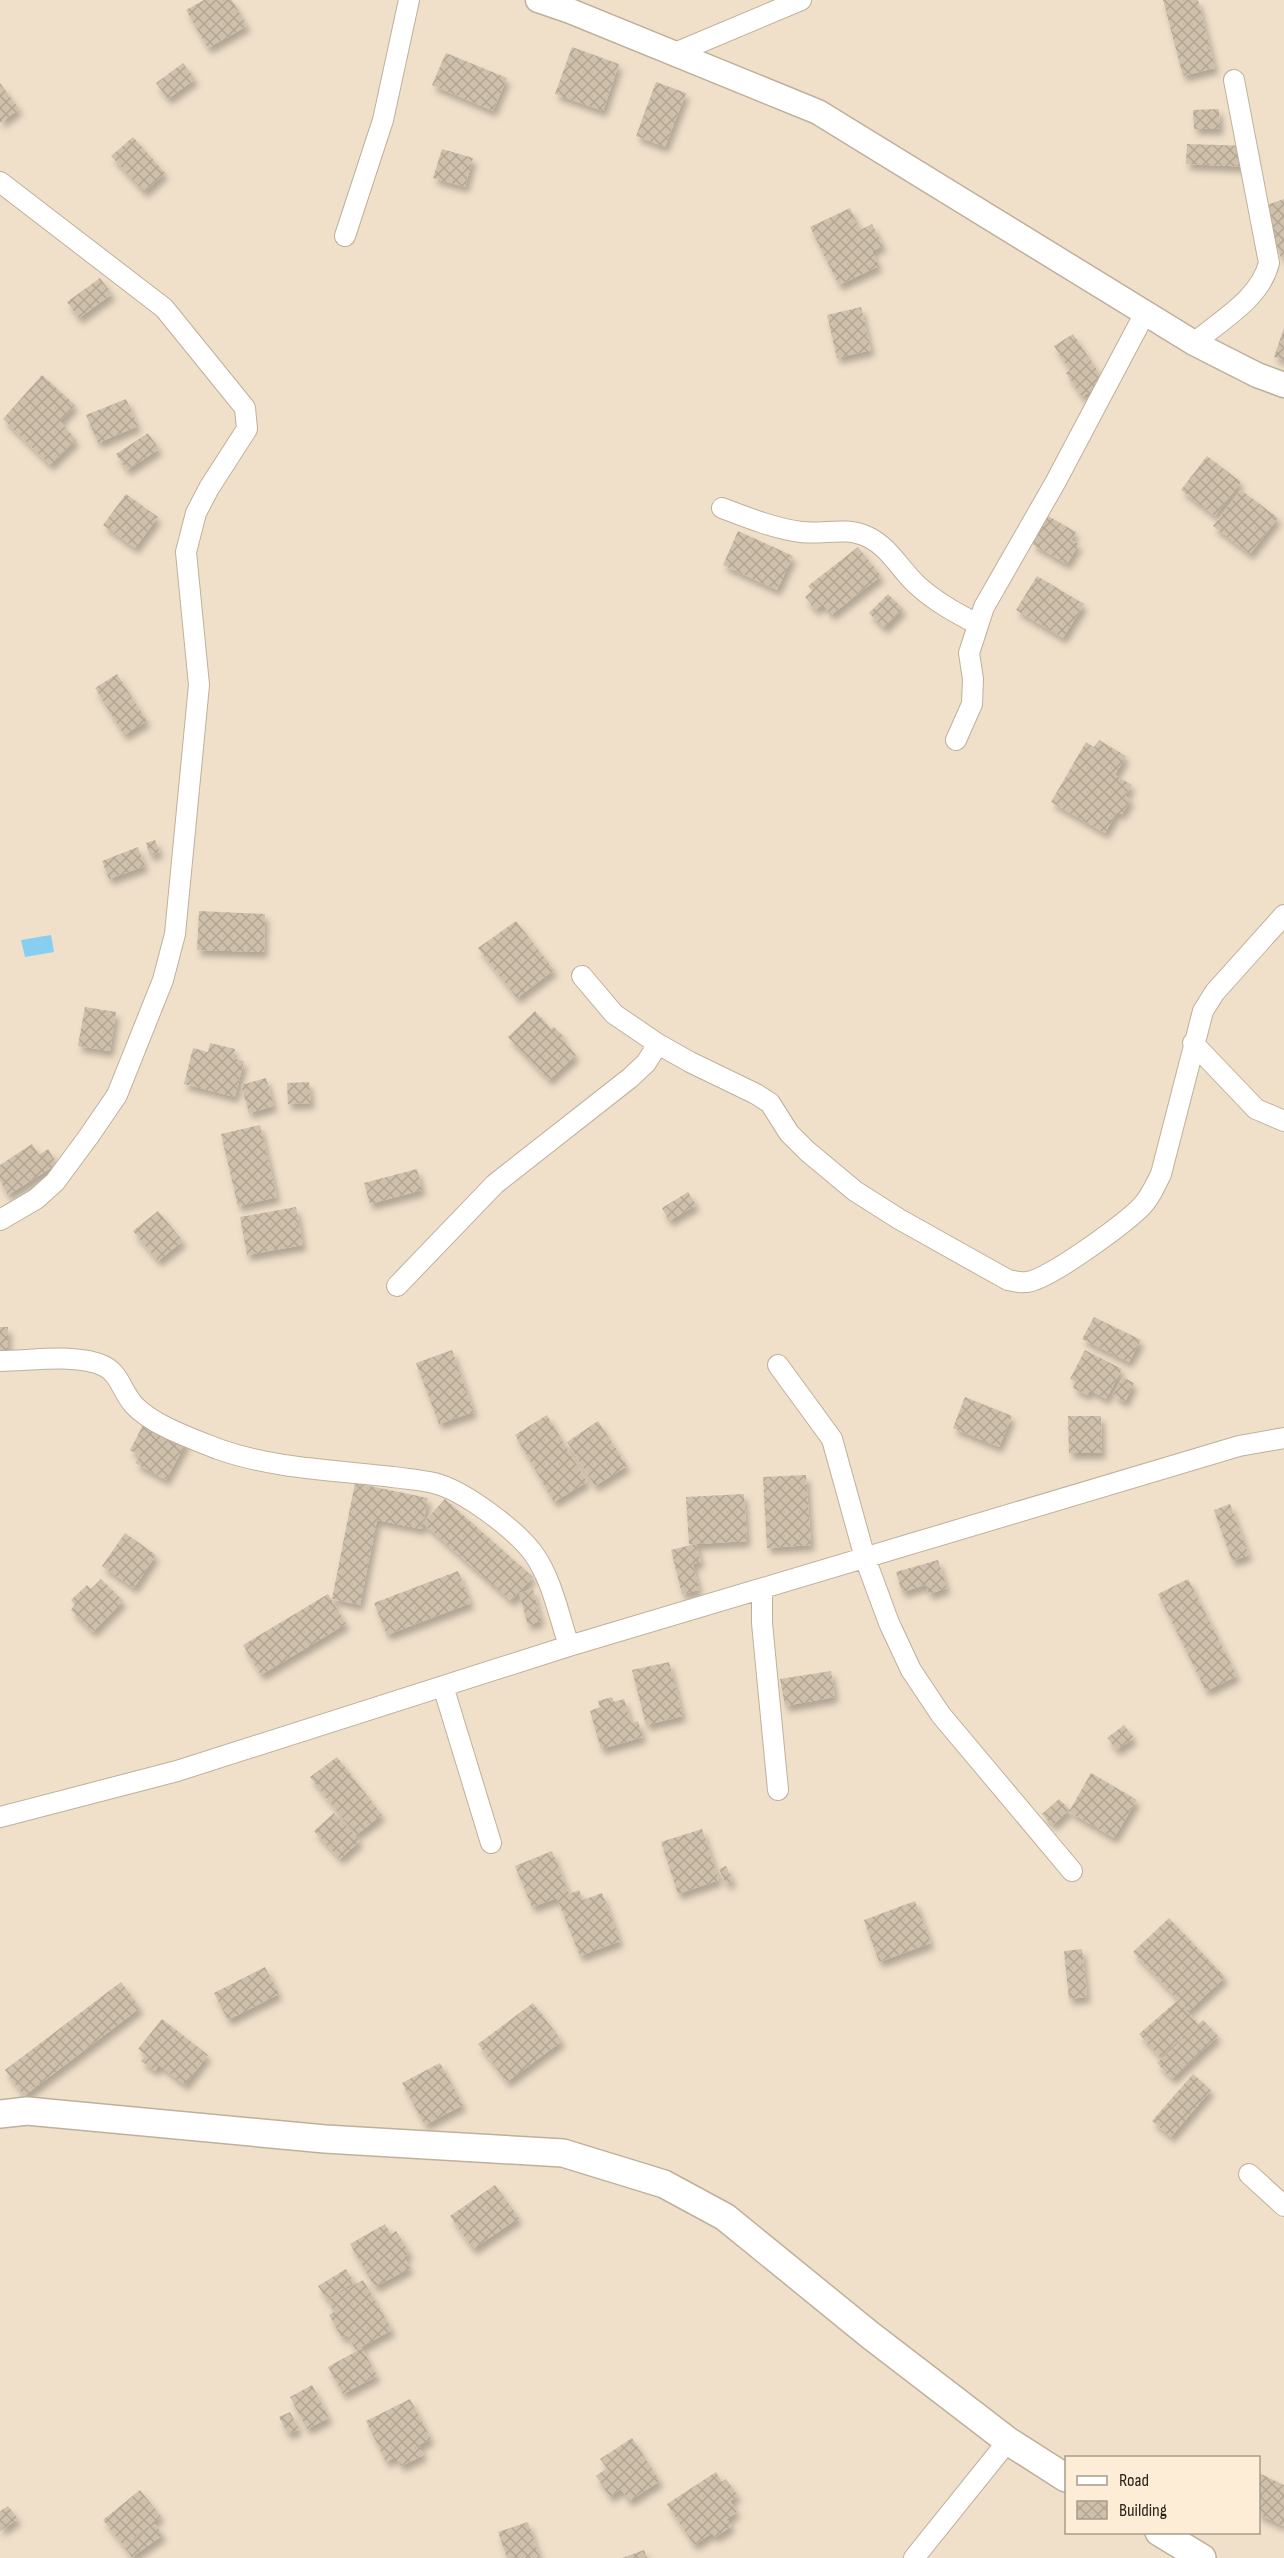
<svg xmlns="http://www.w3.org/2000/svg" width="1284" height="2558" font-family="'Sofia Sans Condensed',sans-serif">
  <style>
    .water { fill: #87cff1 }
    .building { fill: url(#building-cross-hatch); filter: url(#shadow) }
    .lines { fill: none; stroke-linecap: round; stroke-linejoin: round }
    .minor-casing { stroke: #bfb09b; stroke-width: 22 }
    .tertiary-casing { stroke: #bfb09b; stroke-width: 27 }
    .secondary-casing { stroke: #bfb09b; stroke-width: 30 }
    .minor { stroke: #fff; stroke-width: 20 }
    .tertiary { stroke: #fff; stroke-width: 24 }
    .secondary { stroke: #fff; stroke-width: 27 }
  </style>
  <defs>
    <pattern id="building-cross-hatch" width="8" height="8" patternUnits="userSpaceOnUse" patternTransform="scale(1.5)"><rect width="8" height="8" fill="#cfc0ab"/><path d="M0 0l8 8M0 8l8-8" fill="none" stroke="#b2a593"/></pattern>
    <filter id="shadow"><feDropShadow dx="3.5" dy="6" stdDeviation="3" flood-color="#0004"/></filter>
  </defs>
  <rect width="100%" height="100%" fill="#f0e0ca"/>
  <path class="water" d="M51,935L54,952L25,957L21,940Z"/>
  <path class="building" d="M204,0H232L247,26L208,48L186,10Z
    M1163,0H1198L1215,68L1183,76Z
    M572,47L619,64L603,111L555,94Z
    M446,53L507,78L493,111L432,85Z
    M183,63L195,79L168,99L156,83Z
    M656,82L686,93L665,147L636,136Z
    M0,83L19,109L0,123Z
    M1219,109L1220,129H1194L1193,110Z
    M133,137L165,173L144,192L111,156Z
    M1187,144L1252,146V167L1186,164Z
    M442,149L473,158L465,187L433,178Z
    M1284,199V257L1281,258L1264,206Z
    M850,208L860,230L872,224L883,246L872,251L879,266L839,285L810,227Z
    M100,278L112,294L79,318L67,302Z
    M861,307L871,350L837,358L827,315Z
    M1284,328V360L1274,357Z
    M1073,334L1105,382L1082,397L1066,373L1070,370L1054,346Z
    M42,375L75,405L60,421L76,440L50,465L3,419Z
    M126,399L138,426L98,443L86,415Z
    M148,433L159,449L127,470L116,454Z
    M1207,456L1241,482L1215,516L1181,490Z
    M1241,490L1278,518L1250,554L1213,526Z
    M126,494L158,517L135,548L103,525Z
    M1048,516L1076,532L1071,540L1079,544L1067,564L1032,544Z
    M738,531L793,556L777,590L723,565Z
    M858,547L881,576L831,615L823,604L815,610L805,597L812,591L808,586Z
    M1037,576L1084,604L1063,638L1016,610Z
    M888,594L903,609L884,628L869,613Z
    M117,674L147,721L124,735L95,688Z
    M1099,740L1126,756L1115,775L1132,785L1125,796L1131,799L1122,814L1117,812L1105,833L1051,802L1086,742L1094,747Z
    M155,840L160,852L150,856L146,843Z
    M138,847L145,866L109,879L102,861Z
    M199,911L265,914L264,952L197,950Z
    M516,921L554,970L517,998L478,948Z
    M85,1007L116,1012L110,1051L78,1046Z
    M535,1011L551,1029L554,1027L564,1037L562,1039L576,1055L549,1080L508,1037Z
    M210,1043L235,1049L233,1058L244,1061L235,1097L184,1084L193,1048L208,1052Z
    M266,1078L274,1106L249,1113L241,1085Z
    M309,1082L311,1103L288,1104L287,1083Z
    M260,1125L277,1197L238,1206L221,1134Z
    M32,1144L39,1155L48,1149L57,1164L8,1195L0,1181V1165Z
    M417,1169L422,1190L370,1204L364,1183Z
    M688,1192L696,1205L669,1221L662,1208Z
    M296,1207L303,1245L247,1255L240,1217Z
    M158,1211L183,1241L158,1261L133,1231Z
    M1094,1317L1141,1340L1129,1362L1082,1339Z
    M0,1327H8V1357H0Z
    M452,1350L474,1412L439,1424L416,1363Z
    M1085,1350L1122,1369L1106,1399L1090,1390L1087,1395L1073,1388L1076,1382L1070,1379Z
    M1123,1377L1134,1383L1125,1402L1113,1395Z
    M965,1397L1012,1416L999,1447L953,1428Z
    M547,1415L587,1482L554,1502L515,1435Z
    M1068,1416H1101L1102,1453H1069Z
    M598,1421L627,1466L595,1486L567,1442Z
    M143,1425L187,1441L166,1480L135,1463L140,1456L130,1450Z
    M806,1475L811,1545L767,1548L763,1477Z
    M355,1483L428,1498L422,1529L377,1520L360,1605L332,1599Z
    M744,1494L747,1541L696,1544L701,1562L693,1564L699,1590L682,1594L671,1550L695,1544H689L686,1497Z
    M445,1499L533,1577L511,1601L423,1523Z
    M1230,1504L1249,1555L1232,1561L1214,1510Z
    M125,1533L156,1555L134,1588L102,1566Z
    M938,1560L947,1588L929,1594L926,1585L902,1592L896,1572Z
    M458,1571L471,1603L387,1635L374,1603Z
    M101,1579L123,1601L93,1632L71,1610L75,1605L71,1600L87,1585L91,1589Z
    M1188,1579L1237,1676L1206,1691L1158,1594Z
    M533,1589L541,1621L528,1625L519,1593Z
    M328,1594L346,1624L261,1675L243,1645Z
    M669,1662L683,1716L646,1725L632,1670Z
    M831,1671L835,1697L785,1706L780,1679Z
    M612,1697L614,1702L624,1699L631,1723L638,1721L643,1737L601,1749L590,1711L600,1707L598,1701Z
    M1124,1725L1134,1738L1117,1750L1107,1738Z
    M337,1757L382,1815L356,1835L310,1777Z
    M1091,1773L1137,1800L1114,1838L1068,1811L1053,1825L1042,1814L1059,1799L1070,1810Z
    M334,1813L360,1841L340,1859L314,1831Z
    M702,1829L719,1880L678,1894L661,1842Z
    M552,1851L569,1894L579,1890L583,1900L602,1893L620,1941L580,1956L557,1898L532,1907L515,1866Z
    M726,1866L733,1881L726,1884L719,1869Z
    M915,1901L931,1943L879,1962L864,1920Z
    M1169,1918L1225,1977L1189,2011L1133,1952Z
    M1082,1949L1087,1997L1069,1999L1064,1951Z
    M265,1967L279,1994L228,2020L214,1993Z
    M121,1982L140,2008L24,2096L5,2070Z
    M1178,2000L1198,2024L1160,2057L1139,2034Z
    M533,2003L562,2041L507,2082L478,2044Z
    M162,2019L208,2055L185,2085L159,2065L155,2071L141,2061L146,2055L138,2049Z
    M1203,2020L1218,2036L1172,2079L1157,2063Z
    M440,2063L463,2105L425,2125L402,2083Z
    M1193,2074L1211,2090L1171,2137L1152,2121Z
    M495,2185L519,2218L473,2249L450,2216Z
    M385,2224L391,2234L396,2231L410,2254L404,2257L410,2268L375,2287L350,2244Z
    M346,2269L354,2282L327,2300L318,2286Z
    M363,2280L392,2330L356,2350L347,2335L342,2338L329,2315L334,2312L328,2300Z
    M362,2348L377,2376L343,2394L328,2367Z
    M312,2385L329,2418L307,2429L290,2397Z
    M410,2399L431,2439L419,2445L424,2455L401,2466L396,2457L386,2462L366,2421Z
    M290,2412L299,2429L288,2434L279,2417Z
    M632,2438L660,2481L629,2501L621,2489L610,2497L596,2476L607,2468L600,2459Z
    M716,2472L722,2482L726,2479L738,2496L730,2501L737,2512L727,2519L732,2526L715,2537L712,2533L694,2545L667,2504Z
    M1261,2474L1284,2485V2526L1258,2514V2478Z
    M140,2490L161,2516L124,2546L103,2520Z
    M8,2506L18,2519L0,2531V2511Z
    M528,2522L540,2558H507L498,2532Z
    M155,2524L163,2535L132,2557L124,2547Z
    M644,2550L647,2558H622Z"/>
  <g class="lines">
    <g class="minor-casing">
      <path id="minor" d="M675,53L801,0
        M0,182L164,308L245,408L247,429L209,488L196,513L186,552L199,685L175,934L163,980L117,1095L89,1136L55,1182L36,1199L0,1220
        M345,236L383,120L409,0
        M1194,343C1221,320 1260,299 1269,263L1234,80
        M722,508C748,518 773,528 801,532C824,535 845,526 868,537C889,547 900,569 916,584C934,601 956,613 977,624
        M956,740L972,704L973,679L969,653L984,607L1055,483L1145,313
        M582,976L614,1014L658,1044L690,1062L756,1094L770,1103L789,1133L807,1151L855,1191L899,1219L1008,1280C1013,1281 1020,1283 1026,1282C1046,1282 1122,1225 1139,1209C1149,1200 1155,1186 1161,1174L1203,1011L1215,992L1284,915
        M1193,1043L1256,1109L1284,1121
        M397,1286L495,1184L630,1078L646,1063L658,1044
        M0,1361C30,1361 77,1353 104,1366C120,1374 122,1392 134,1405C152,1425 193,1439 218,1449C274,1469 335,1470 393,1477C406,1479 421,1480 434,1483C463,1490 515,1529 533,1553C552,1579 559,1616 569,1646
        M778,1365L832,1439L865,1558L889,1623L911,1670L941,1715L1072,1871
        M762,1590V1623L778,1790
        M443,1686L491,1843
        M0,1817L177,1771L569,1646L1239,1446L1284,1438
        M1249,2174L1284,2206
        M914,2558L1008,2441"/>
    </g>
    <g class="tertiary-casing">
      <path id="tertiary" d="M538,0L570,11L818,112L1194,343L1257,375L1284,385"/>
    </g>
    <g class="secondary-casing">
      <path id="secondary" d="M0,2114L27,2111L325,2139L563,2153L664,2184L725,2217L870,2335L1008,2441L1066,2478
        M1159,2532L1202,2558"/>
    </g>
    <use href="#minor" class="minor"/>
    <use href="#tertiary" class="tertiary"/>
    <use href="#secondary" class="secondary"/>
  </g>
  <rect x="1065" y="2456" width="195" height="78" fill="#fdedd7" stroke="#a89c8c" stroke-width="1.5"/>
  <rect x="1077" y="2476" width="30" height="9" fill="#ffffff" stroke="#a89c8c" stroke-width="1.5"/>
  <text x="1119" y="2486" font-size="18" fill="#29231b">Road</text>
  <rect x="1077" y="2501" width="30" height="18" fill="url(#building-cross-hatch)" stroke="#a89c8c" stroke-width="1.5"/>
  <text x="1119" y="2516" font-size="18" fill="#29231b">Building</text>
</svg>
